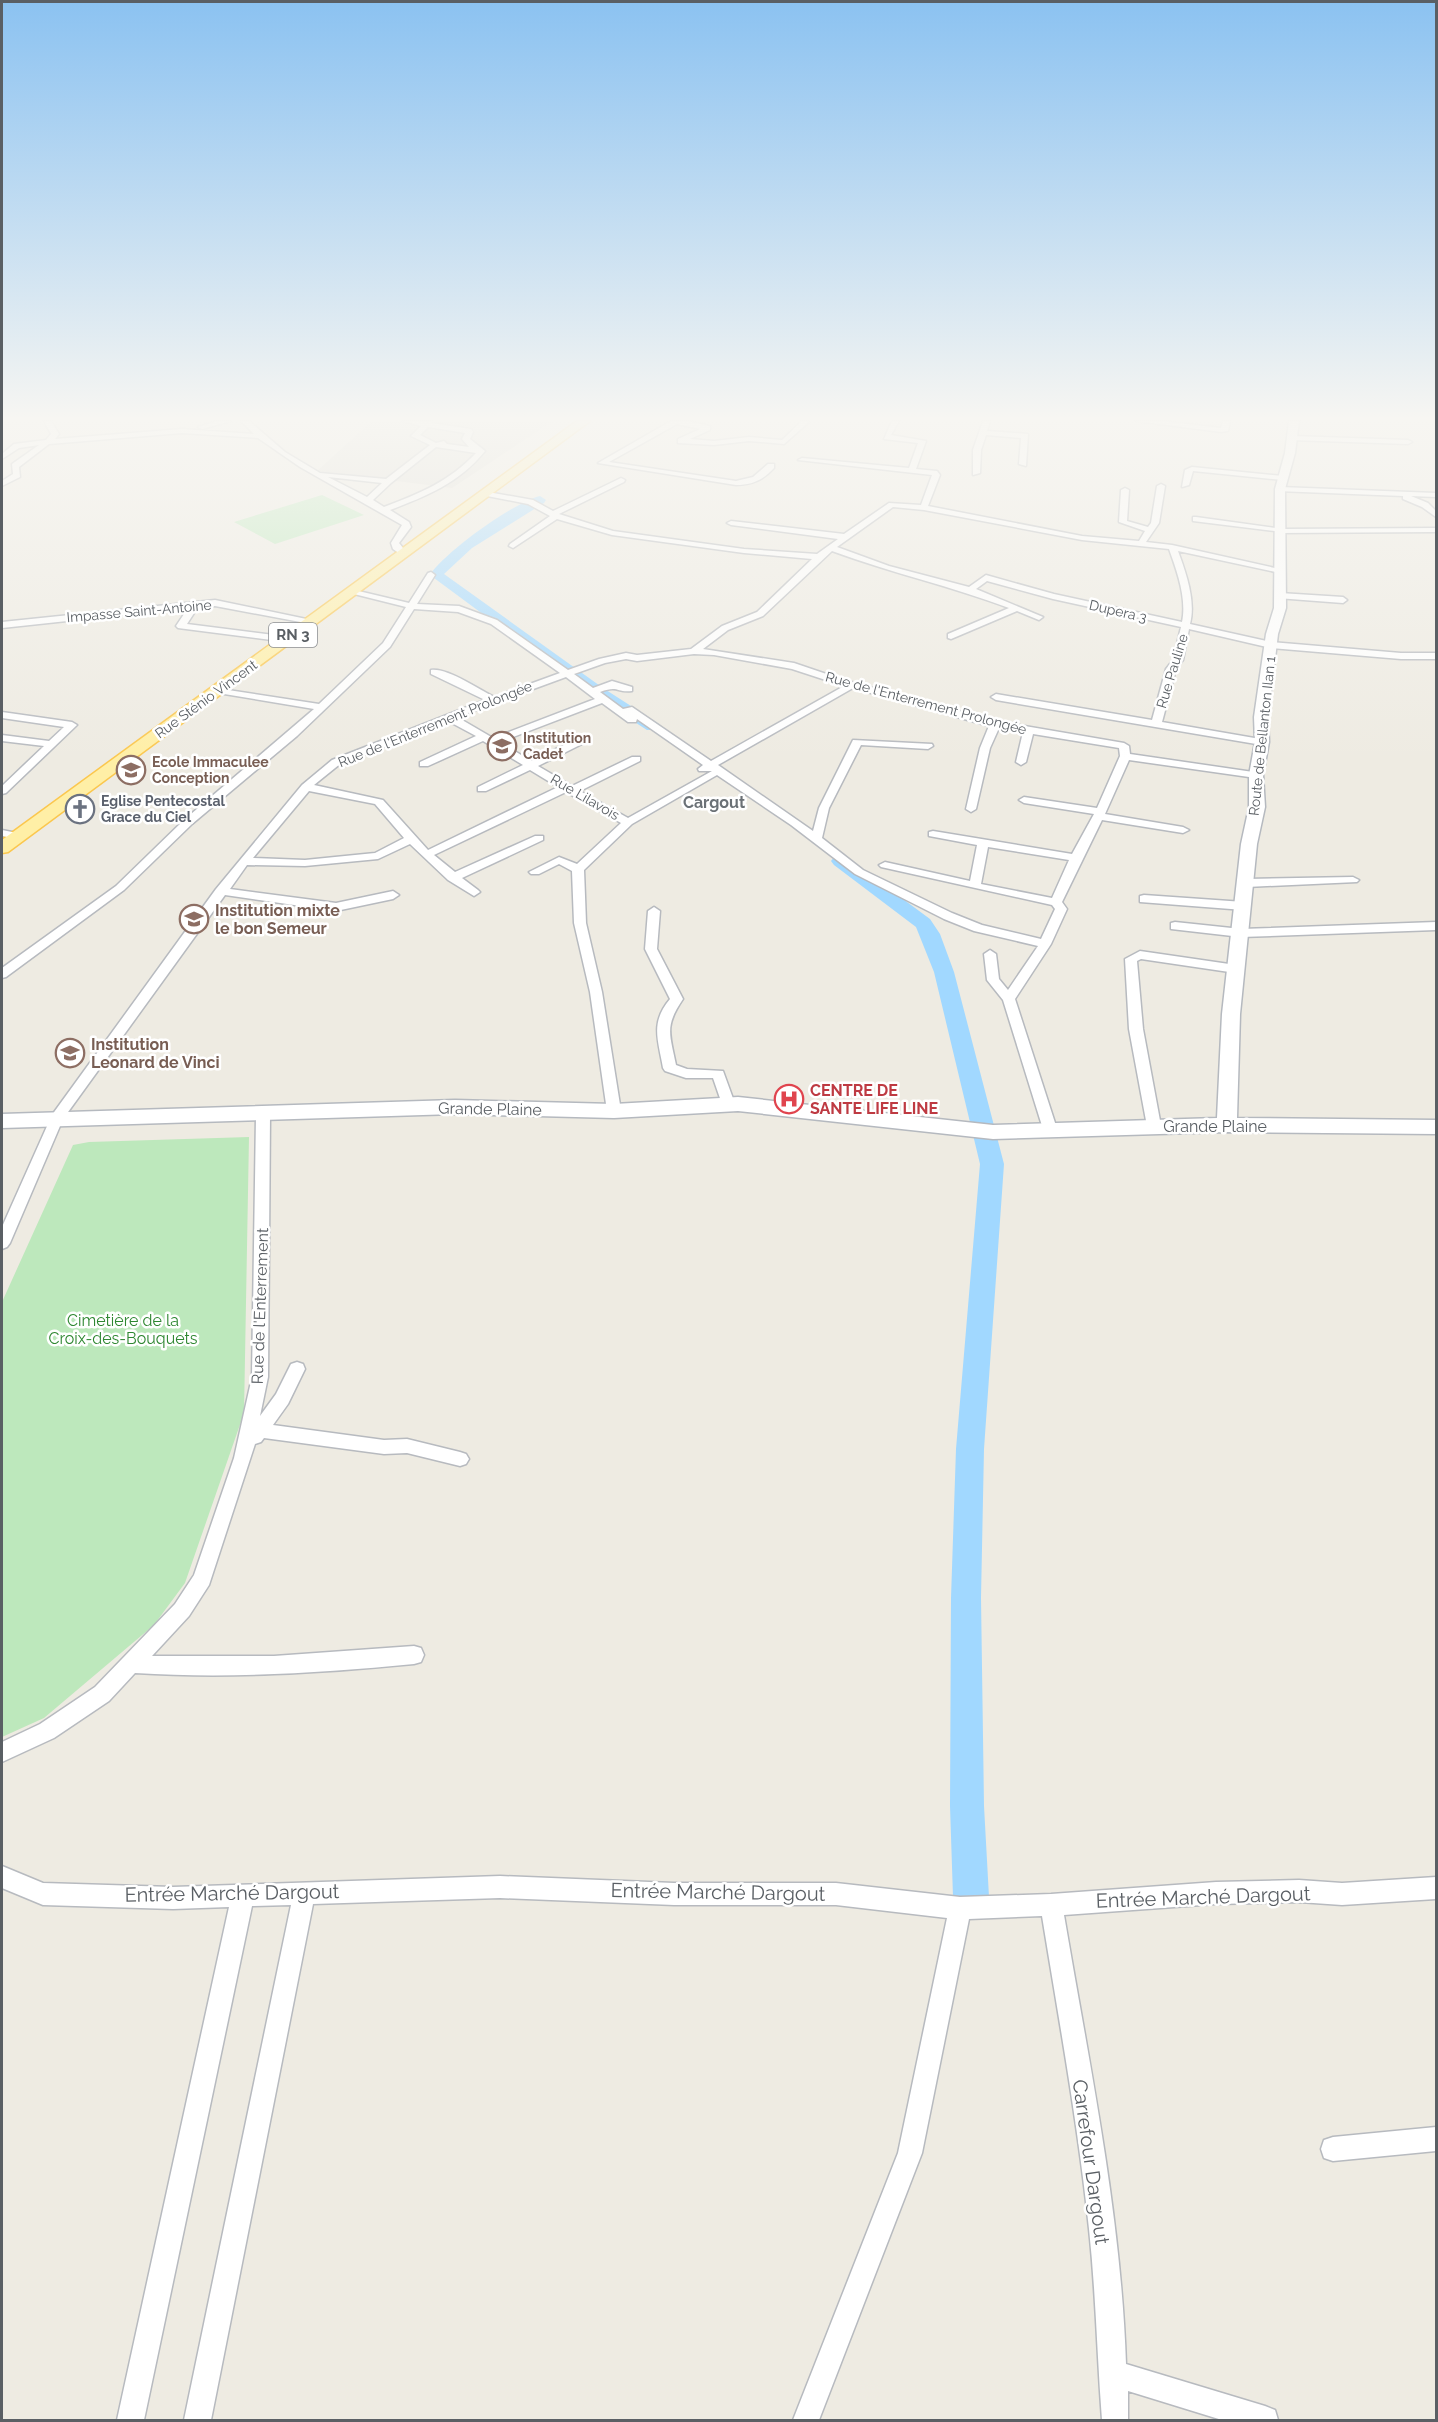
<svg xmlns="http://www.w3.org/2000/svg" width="1438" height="2422" font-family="Raleway,sans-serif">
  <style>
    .industrial { fill: #dfddd6 }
    .green { fill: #bde8bc }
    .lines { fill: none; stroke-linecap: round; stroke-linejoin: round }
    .river { fill: #a1d8ff; fill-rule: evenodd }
    .street-casing { stroke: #b7babf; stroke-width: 3 }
    .secondary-casing { stroke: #b5b9bf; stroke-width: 3 }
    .primary-casing { stroke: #fbc74e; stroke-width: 3 }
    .street { fill: #fff; fill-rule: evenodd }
    .secondary { fill: #fff; fill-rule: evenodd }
    .primary { fill: #ffefa6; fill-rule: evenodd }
    .labels { text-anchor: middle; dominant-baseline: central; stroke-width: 5; stroke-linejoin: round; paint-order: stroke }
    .far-street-label { font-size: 14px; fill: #5a5f64; stroke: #fff }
    .far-education-label { font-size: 14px; font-weight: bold; fill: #785e54; stroke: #fff; text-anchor: start }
    .far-worship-label { font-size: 14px; font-weight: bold; fill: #5b616d; stroke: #fff; text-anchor: start }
    .shield { fill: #fff; stroke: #8c8f92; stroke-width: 1.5 }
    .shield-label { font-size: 15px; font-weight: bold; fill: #5a5f64 }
    .far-quarter-label { font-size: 16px; font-weight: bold; fill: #6b7176; stroke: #fff }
    .education-label { font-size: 16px; font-weight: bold; fill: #785e54; stroke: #fff; text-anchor: start }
    .health-label { font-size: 16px; font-weight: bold; fill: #be3a42; stroke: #fff; text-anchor: start }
    .street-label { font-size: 16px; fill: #5a5f64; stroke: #fff }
    .park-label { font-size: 16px; fill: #2e8731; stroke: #fff }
    .near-street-label { font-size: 20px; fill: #5a5f64; stroke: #fff }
  </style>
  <rect width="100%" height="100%" fill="#eeebe2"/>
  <path class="industrial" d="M372,421H553L452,488L317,471Z"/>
  <path class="green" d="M322,495L364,515L275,544L234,522Z
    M249,1137L244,1413L185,1583L154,1625L44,1718L2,1737V1302L73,1145L89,1142Z"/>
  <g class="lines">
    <path class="river" d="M540,496L546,500L544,503L472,548L444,574L603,688L659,724L661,727L659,730H647L591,694L430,575C445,552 513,503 540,496Z
      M840,856L846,857L930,919L940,934L954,972L1004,1164L984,1449L981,1598L984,1806L989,1897L983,1909L971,1915L959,1909L953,1897L950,1806L951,1598L956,1449L980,1164L934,972L916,927L834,865L831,861L834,857Z"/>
    <g class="street-casing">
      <path id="street" d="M44,421H51L59,434L55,439L182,429L254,434L241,421H249L285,452L320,473L386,479L430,445L411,436L421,426L403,421H432L431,423L471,429L473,432L470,439L485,451C459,483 427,496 390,510L409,522L411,527L399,543L407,553L403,556L393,549L391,543L402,525L300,467L258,438L182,433L49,444L19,467L20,477L2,486V481L13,474L12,464L39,445L19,448L2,459V454L14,444L46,440L51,434ZM428,427L465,433L462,439L469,447L447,444L444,441L436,443L420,435ZM436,447L476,453C450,481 419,494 384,507L373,500L391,483ZM328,477L382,483L367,497Z
        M217,421H231L202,429L198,427Z
        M671,421H687L710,426V430L690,439L714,441L749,437L782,440L802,421L809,422L784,444L749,441L714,445L678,443V439L700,429L677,424L609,462L736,481L753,477L768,464H774V468C763,480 752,485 736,485L598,463Z
        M892,421H899L891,435L926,441L916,469L937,471L940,475L928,506L1082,536L1139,541L1145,531L1119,522L1121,490L1125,488L1129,490L1127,521L1148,527L1151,523L1157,486L1161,484L1165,486L1159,523L1146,542L1172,545L1284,570L1280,573L1178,551C1186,573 1196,601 1190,624L1271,642L1401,653H1436V659H1401L1271,648L1189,629L1183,660L1176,669L1162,722L1266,740V744L1262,745L996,700L991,697L996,694L1152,720L1166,669L1173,660L1181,627L1053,599L987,581L976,589L1043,617L1039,620L1017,611L951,639L948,638V634L1009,608C951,586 891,573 832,551L763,616L728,630L703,649L794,663L844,680L996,721L1124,743L1129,746L1130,754L1260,773V777L1256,778L1129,760L1105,814L1183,827L1189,830L1183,833L1102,820L1062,902L1067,909L1051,944L1015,999L1057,1129L1055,1132L1050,1134L1043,1129L1003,1000L987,980L984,954L990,950L996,954L999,979L1008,990L1038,946L974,931L944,919L855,874L791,825L717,775L632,824L584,870L586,923L602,992L621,1111L619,1114L614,1116L607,1111L590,992L574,923L572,871L559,864L539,874H531L529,872L559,857L577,864L621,823L566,792L434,855L455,872L535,836H543V840L462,878L478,890L480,892L474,896L448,880L410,844L378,859L305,866L247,865L230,889L336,903L393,891L399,895L393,899L336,911L225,895L63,1119L10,1243L7,1247L2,1249V1227L52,1115L216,889L302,785L332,760L485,700L431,674V670C448,668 478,689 494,697L560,673L491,624L458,612L414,609L390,647L297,736L192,824L124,890L6,977L2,978V968L116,886L184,820L314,709L218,693L213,690L215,688L319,704L383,643L406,607L350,593V589L409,603L428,573L431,572L435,575L417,604L459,606L497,620L568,670L599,659L626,653L637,655L691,649L722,626L757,612L812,559L744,553L612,535L557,519L513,548L509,546L510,544L550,516L528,504L482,495V491L533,500L553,511L621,478L625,480L624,482L559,514L613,531L744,549L817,554L838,539L731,525L727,523L731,521L844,534L889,503L921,505L932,475L798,460L802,458L909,468L918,443L884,439ZM893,507L924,510L1082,540L1169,549C1177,571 1187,599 1182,622L1054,594L986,575L969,587L889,566L837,547ZM694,654L714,655L792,669L844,686L711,761L632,707L623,709L600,692C619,685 616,693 632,691V687L612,681L593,688L574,674L605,663L626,659L637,661ZM566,677L595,699L493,738L457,717ZM853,688L989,726L980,748L966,809L971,812L976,809L990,748L999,728L1023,732L1016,762L1021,765L1026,762L1033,734L1119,748L1120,756L1097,808L1024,797L1019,800L1024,803L1094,814L1072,854L933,831L929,832V836L977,845L970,881L885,862L879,865L881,867L1052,905L1055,909L1041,939L982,925L952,913L863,870L822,838L829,808L861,745L928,749L933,746L932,744L853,740L819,808L813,831L718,765ZM602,703L628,722H636L637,719L703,765L698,769L699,771H712L628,818L580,791L640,761V757H632L572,786L538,766L582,744V740H574L531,761L500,742ZM448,721L476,736L420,762V766H428L483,741L523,765L478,787V791H486L530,770L558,787L428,850L383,800L314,785L340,764ZM309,791L375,804L404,838L375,853L305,860L253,858ZM988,847L1069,860L1052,898L981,884Z
        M983,421H990L987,431L1028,434L1026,466L1019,464L1021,438L986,435L981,450L980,473L973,475V450Z
        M1136,421H1162L1221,428L1223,421H1230L1228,431L1221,432Z
        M1293,436L1408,440L1412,442L1408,444L1290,440Z
        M1192,467L1283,476L1287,478L1283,480L1193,471L1189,485L1182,487L1185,470Z
        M1280,487L1436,493V497L1411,496L1428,503L1436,511V517L1422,507L1403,499V496L1277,491V487Z
        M1196,517L1283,529L1436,528V532L1279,533L1275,531L1193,521V517Z
        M1280,593L1343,597L1347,600L1343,603L1277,598V594Z
        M215,600L316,621L311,624L215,606L198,607L187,624L290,637V641L287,642L178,628L176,626L188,608L2,628V622Z
        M2,712L72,722L77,725L6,793L2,794V786L44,746L2,741V735L49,741L64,727L2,718Z
        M2,830L22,834L24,836L18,839L2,836Z
        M1353,877L1359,880L1357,882L1247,887L1241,883L1247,879Z
        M1144,895L1244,902L1250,906L1244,910L1140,902V896Z
        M654,907L660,911L657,949L683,999C664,1027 670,1034 676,1065L687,1069L723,1071L735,1104L733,1107H723L713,1078H686L665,1071L663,1068C658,1039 650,1023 670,999L645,949L648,911Z
        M1175,922L1241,929L1436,922V930L1241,937L1171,929V923Z
        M1140,951L1236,965L1242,969L1236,973L1141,959L1137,961L1143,1029L1161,1126L1154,1131L1147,1126L1129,1029L1125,959Z
        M263,1110L270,1115L268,1377L260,1416L276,1394L291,1364L297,1362L303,1364L305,1369L288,1404L273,1425L384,1440L407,1439L460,1452L466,1454L469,1459L466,1464L460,1466L407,1453L384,1454L264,1438L261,1442L255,1444L209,1585L189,1616L152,1656H274L414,1646L421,1648L424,1655L421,1662L414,1664C321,1673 228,1679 135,1673L109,1701L54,1738L2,1762V1742L40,1724L95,1687L175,1604L194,1575L234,1458L252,1377L256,1115Z
        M2,1866L43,1883L173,1887L500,1876L674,1883H836L960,1897L1051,1894L1216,1882L1299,1880L1342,1883L1436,1877V1899L1342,1905L1299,1902L1216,1904L1064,1915C1089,2063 1121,2213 1126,2364L1265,2406L1275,2410L1278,2420H1222L1128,2391V2420H1102C1097,2357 1096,2293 1089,2229C1078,2124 1059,2020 1042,1916L969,1919L922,2153L819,2420H793L898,2153L947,1918L836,1905H674L500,1898L313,1904L211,2420H184L291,1905L252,1906L144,2420H117L229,1907L173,1909L43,1905L2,1888Z
        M1436,2127V2151L1333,2161L1324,2158L1321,2149L1324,2140L1333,2137Z"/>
    </g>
    <g class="secondary-casing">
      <path id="secondary" d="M1289,421H1299L1295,453L1285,489L1286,608L1278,634L1268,717L1269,742L1263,775L1265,807L1257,844L1240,1014L1237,1118L1436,1120V1134L1227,1132L993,1139L738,1111L614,1118L455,1114L2,1128V1114L455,1100L614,1104L738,1097L993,1125L1217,1118L1222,1014L1241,844L1249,807V775L1255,742L1254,717L1266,634L1274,608L1275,489L1285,453Z"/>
    </g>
    <g class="primary-casing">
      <path id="primary" d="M577,421H590L8,852L2,853V840Z"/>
    </g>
    <use href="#street" class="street"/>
    <use href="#secondary" class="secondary"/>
    <use href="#primary" class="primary"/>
  </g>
  <linearGradient id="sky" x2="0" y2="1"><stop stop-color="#8bc2f1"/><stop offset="0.55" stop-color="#f7f6f2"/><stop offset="1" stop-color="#f7f6f2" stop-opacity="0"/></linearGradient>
  <rect width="1438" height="761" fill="url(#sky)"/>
  <defs>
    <g id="school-ring" transform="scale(1.5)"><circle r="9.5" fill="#fff" stroke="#8d6e63" stroke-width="1.5"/><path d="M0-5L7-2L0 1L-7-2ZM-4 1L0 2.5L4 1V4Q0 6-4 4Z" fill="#8d6e63"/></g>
    <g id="church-ring" transform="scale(1.5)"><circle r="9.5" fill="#fff" stroke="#6b7280" stroke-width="1.5"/><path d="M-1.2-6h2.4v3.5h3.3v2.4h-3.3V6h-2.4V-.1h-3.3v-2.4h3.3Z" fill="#6b7280"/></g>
    <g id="hospital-ring" transform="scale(1.5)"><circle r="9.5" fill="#fff" stroke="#e0444e" stroke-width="1.5"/><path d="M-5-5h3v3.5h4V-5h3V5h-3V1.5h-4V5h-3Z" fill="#e0444e"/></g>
  </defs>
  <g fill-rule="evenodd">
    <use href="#school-ring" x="502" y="746"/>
    <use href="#school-ring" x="131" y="770"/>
    <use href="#church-ring" x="80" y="809"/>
    <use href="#school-ring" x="194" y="919"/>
    <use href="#school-ring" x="70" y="1053"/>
    <use href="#hospital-ring" x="789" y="1099"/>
  </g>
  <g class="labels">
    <g class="far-street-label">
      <text transform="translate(139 611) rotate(-5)">Impasse Saint-Antoine</text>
      <text transform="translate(1118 611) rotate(13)">Dupera 3</text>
      <text transform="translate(1172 671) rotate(-73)">Rue Pauline</text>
      <text transform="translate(206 699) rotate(-36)">Rue Sténio Vincent</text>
      <text transform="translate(926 703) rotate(15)">Rue de l'Enterrement Prolongée</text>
      <text transform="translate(435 724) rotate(-22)">Rue de l'Enterrement Prolongée</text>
      <text transform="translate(1262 736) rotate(-84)">Route de Bellanton Ilan 1</text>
      <text transform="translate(585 797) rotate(30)">Rue Lilavois</text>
    </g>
    <g class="far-education-label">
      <text x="523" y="738">Institution<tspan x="523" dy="16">Cadet</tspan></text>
      <text x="152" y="762">Ecole Immaculee<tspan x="152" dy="16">Conception</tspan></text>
    </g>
    <g class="far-worship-label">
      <text x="101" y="801">Eglise Pentecostal<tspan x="101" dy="16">Grace du Ciel</tspan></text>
    </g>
    <rect class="shield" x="269" y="623" width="48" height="24" rx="4.5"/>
    <g class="shield-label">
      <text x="293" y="635">RN 3</text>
    </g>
    <g class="far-quarter-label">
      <text x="714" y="802">Cargout</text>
    </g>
    <g class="education-label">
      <text x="215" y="910">Institution mixte<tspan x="215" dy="18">le bon Semeur</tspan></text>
      <text x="91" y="1044">Institution<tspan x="91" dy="18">Leonard de Vinci</tspan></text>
    </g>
    <g class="health-label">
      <text x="810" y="1090">CENTRE DE<tspan x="810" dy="18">SANTE LIFE LINE</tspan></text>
    </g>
    <g class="street-label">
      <text transform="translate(490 1109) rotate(1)">Grande Plaine</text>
      <text x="1215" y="1126">Grande Plaine</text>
      <text transform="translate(260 1306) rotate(-88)">Rue de l'Enterrement</text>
    </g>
    <g class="park-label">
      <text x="123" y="1320">Cimetière de la<tspan x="123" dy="18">Croix-des-Bouquets</tspan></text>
    </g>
    <g class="near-street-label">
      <text transform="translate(718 1892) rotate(1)">Entrée Marché Dargout</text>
      <text transform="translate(232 1893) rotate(-1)">Entrée Marché Dargout</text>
      <text transform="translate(1203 1897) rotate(-2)">Entrée Marché Dargout</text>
      <text transform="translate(1091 2162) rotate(82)">Carrefour Dargout</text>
    </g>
  </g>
  <rect width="1438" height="2422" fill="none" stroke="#5a5f64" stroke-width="6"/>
</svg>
